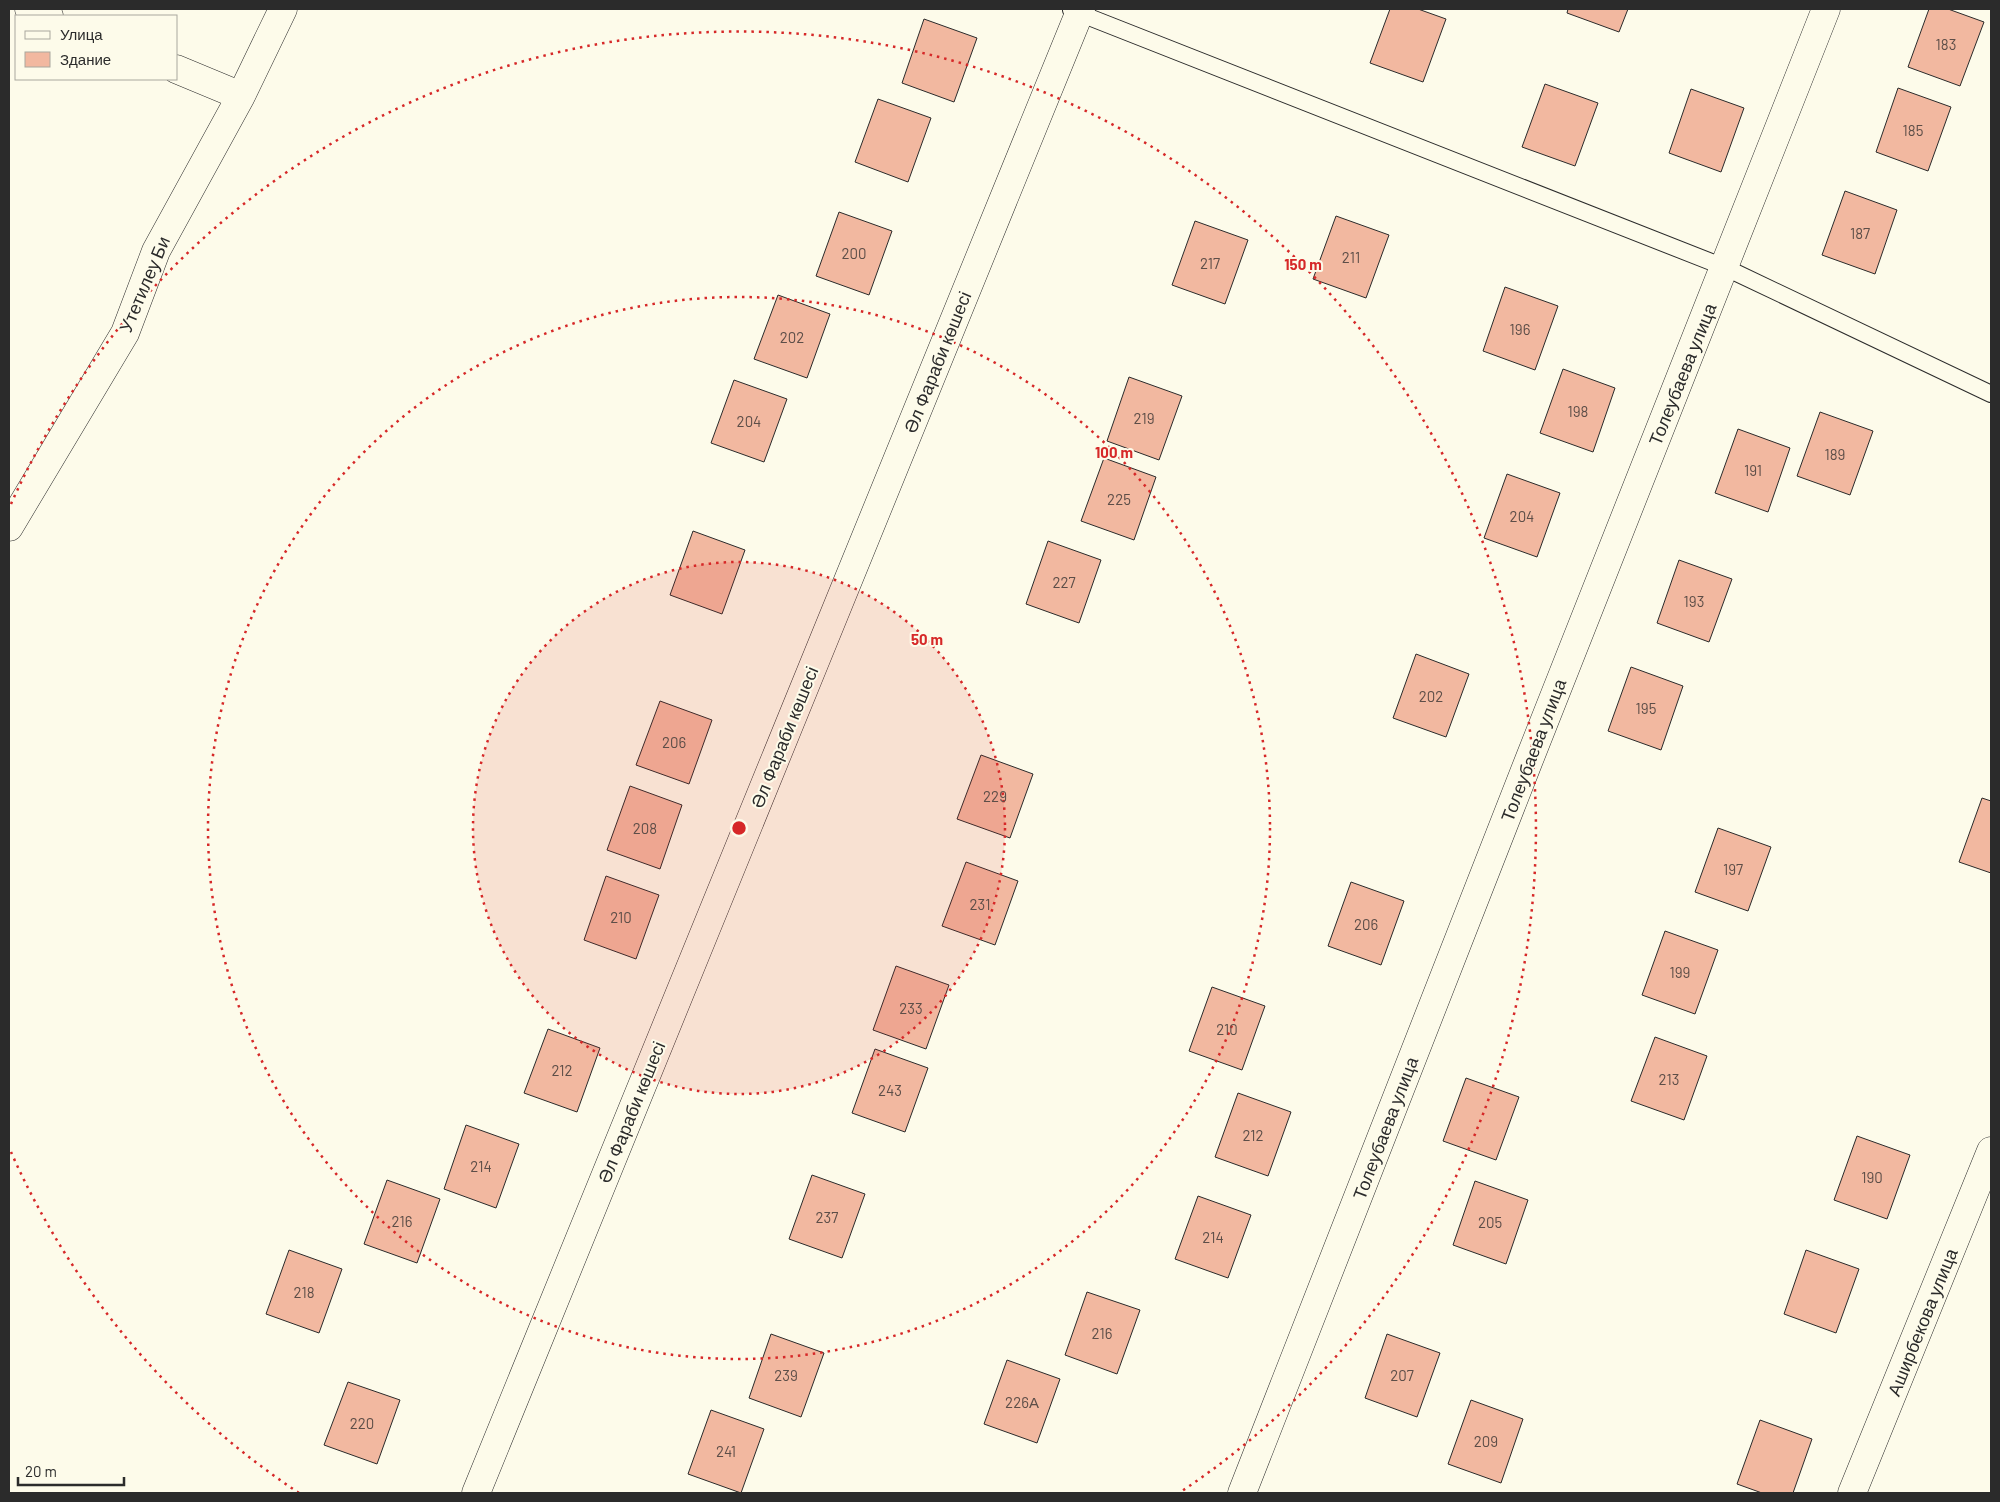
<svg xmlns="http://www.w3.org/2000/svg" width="2000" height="1502" font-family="Barlow,sans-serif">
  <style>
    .building { fill: #f2b8a0; stroke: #2b2b2b }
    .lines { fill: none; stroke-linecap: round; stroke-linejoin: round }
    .lane-casing { stroke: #2b2b2b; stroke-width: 18 }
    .street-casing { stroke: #2b2b2b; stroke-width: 29 }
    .secondary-casing { stroke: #2b2b2b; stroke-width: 29 }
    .lane { stroke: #fdfbea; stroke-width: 16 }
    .street { stroke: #fdfbea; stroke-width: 28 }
    .secondary { stroke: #fdfbea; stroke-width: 28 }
    .ring { fill: none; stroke: #d62828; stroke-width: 2.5; stroke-dasharray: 2.5 5 }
    .labels { text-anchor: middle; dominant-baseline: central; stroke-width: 4; stroke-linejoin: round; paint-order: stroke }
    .number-label { font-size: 15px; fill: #5d4e48 }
    .street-label { font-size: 18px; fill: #2b2b2b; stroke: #fdfbea }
    .centre { fill: #d62828; stroke: #fdfbea; stroke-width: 2.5 }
    .ring-label { font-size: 15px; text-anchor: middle; font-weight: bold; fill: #d62828; stroke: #fdfbea; stroke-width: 4; stroke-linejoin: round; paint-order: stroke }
  </style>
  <rect width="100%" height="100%" fill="#fdfbea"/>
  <path class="building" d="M1390,9H1418L1446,19L1423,82L1370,63Z
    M1568,9H1628L1619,32L1567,13Z
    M1929,9H1948L1984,22L1960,86L1908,67Z
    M924,19L977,38L954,102L902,83Z
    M1545,84L1598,103L1575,166L1522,147Z
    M1898,88L1951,107L1928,171L1876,152Z
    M1691,89L1744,108L1721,172L1669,153Z
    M878,99L931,118L908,182L855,162Z
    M1845,191L1897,210L1875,274L1822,255Z
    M839,212L892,231L869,295L816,276Z
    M1336,216L1389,235L1366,298L1313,279Z
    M1195,221L1248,240L1225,304L1172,285Z
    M1505,287L1558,306L1535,370L1483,351Z
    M778,295L830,314L807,378L754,359Z
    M1563,369L1615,388L1593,452L1540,433Z
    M1129,377L1182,396L1159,460L1107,441Z
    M734,380L787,399L764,462L711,443Z
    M1820,412L1873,431L1850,495L1797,476Z
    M1738,429L1790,448L1768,512L1715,493Z
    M1104,458L1156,477L1134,540L1081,521Z
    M1507,474L1560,493L1537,557L1484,538Z
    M693,531L745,550L722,614L670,595Z
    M1048,541L1101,560L1079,623L1026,604Z
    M1679,560L1732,579L1709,642L1657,623Z
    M1416,654L1469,674L1446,737L1393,718Z
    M1631,667L1683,686L1661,750L1608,731Z
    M660,701L712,720L689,784L636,765Z
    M981,755L1033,774L1010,838L957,819Z
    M630,786L682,805L660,869L607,850Z
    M1982,798L1991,801V873L1959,862Z
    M1718,828L1771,847L1748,911L1695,892Z
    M966,862L1018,881L995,945L942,926Z
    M606,876L659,895L636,959L584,940Z
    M1351,882L1404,901L1381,965L1328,946Z
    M1665,931L1718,950L1695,1014L1642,995Z
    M896,966L949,985L926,1049L873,1030Z
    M1212,987L1265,1006L1242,1070L1189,1051Z
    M548,1029L600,1048L577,1112L524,1093Z
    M1655,1037L1707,1056L1684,1120L1631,1101Z
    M875,1049L928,1068L905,1132L852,1113Z
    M1466,1078L1519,1097L1496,1160L1443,1141Z
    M1238,1093L1291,1112L1268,1176L1215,1157Z
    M466,1125L519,1144L496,1208L444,1189Z
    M1857,1136L1910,1155L1887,1219L1834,1200Z
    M812,1175L865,1194L842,1258L789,1239Z
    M387,1180L440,1199L417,1263L364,1244Z
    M1475,1181L1528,1200L1506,1264L1453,1245Z
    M1198,1196L1251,1215L1228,1278L1175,1259Z
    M289,1250L342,1269L319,1333L266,1314Z
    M1806,1250L1859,1269L1836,1333L1784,1314Z
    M1087,1292L1140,1310L1117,1374L1065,1355Z
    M771,1334L824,1353L801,1417L749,1398Z
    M1387,1334L1440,1353L1417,1417L1365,1398Z
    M1007,1360L1060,1379L1037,1443L984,1424Z
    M348,1382L400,1400L377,1464L324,1445Z
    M1471,1400L1523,1419L1501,1483L1448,1464Z
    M711,1410L764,1429L741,1493L688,1474Z
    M1760,1420L1812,1439L1793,1493H1762L1737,1484Z"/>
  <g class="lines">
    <g class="lane-casing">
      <path id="lane" d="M1071,10L1724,267L1991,394"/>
    </g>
    <g class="street-casing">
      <path id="street" d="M29,9L49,16
        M176,69L241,96
        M9,527L125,333L156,251L241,96L283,9
        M1242,1493L1529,760L1826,9
        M1852,1493L1991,1151"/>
    </g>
    <g class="secondary-casing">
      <path id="secondary" d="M476,1493L1081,9"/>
    </g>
    <use href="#lane" class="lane"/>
    <use href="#street" class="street"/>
    <use href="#secondary" class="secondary"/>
  </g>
  <circle cx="739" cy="828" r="266" fill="#d62828" fill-opacity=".12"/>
  <g class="ring">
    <circle cx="739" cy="828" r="266"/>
    <circle cx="739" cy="828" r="531"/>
    <path d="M299 1493A797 797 0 0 1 11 1152M11 504A797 797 0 1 1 1179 1493"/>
  </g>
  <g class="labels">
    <g class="number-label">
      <text x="1946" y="44">183</text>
      <text x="1913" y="130">185</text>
      <text x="1860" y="233">187</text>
      <text x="854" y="253">200</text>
      <text x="1351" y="257">211</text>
      <text x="1210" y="263">217</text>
      <text x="1520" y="329">196</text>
      <text x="792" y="337">202</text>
      <text x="1578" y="411">198</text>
      <text x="1144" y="418">219</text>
      <text x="749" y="421">204</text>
      <text x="1835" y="454">189</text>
      <text x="1753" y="470">191</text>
      <text x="1119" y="499">225</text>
      <text x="1522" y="516">204</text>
      <text x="1064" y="582">227</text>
      <text x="1694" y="601">193</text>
      <text x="1431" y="696">202</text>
      <text x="1646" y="708">195</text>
      <text x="674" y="742">206</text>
      <text x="995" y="796">229</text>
      <text x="645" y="828">208</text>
      <text x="1733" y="869">197</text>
      <text x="980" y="904">231</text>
      <text x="621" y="917">210</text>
      <text x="1366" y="924">206</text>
      <text x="1680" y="972">199</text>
      <text x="911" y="1008">233</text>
      <text x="1227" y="1029">210</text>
      <text x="562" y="1070">212</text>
      <text x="1669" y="1079">213</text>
      <text x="890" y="1090">243</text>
      <text x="1253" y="1135">212</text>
      <text x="481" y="1166">214</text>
      <text x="1872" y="1177">190</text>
      <text x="827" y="1217">237</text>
      <text x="402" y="1221">216</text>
      <text x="1490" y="1222">205</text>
      <text x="1213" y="1237">214</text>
      <text x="304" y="1292">218</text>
      <text x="1102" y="1333">216</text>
      <text x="786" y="1375">239</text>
      <text x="1402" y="1375">207</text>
      <text x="1022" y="1402">226А</text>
      <text x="362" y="1423">220</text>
      <text x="1486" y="1441">209</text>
      <text x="726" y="1451">241</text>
    </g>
    <g class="street-label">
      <text transform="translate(144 284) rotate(-67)">Утетилеу Би</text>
      <text transform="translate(937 362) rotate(-68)">Әл Фараби көшесі</text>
      <text transform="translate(1682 374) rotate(-68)">Толеубаева улица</text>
      <text transform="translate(784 737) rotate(-68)">Әл Фараби көшесі</text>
      <text transform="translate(1533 750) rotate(-69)">Толеубаева улица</text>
      <text transform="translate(631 1112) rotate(-68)">Әл Фараби көшесі</text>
      <text transform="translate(1385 1128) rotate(-69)">Толеубаева улица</text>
      <text transform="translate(1922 1322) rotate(-68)">Аширбекова улица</text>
    </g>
  </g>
  <circle cx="739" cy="828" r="8" class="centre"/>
  <g class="ring-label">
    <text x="1303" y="270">150 m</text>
    <text x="1114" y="458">100 m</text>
    <text x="927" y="645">50 m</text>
  </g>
  <rect width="2000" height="1502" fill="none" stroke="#2b2b2b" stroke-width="20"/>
  <rect x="15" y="15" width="162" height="65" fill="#fdfbea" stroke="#a9a89e"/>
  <rect x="25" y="31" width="25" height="8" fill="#fdfbea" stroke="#a9a89e"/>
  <text x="60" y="40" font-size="15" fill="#2b2b2b">Улица</text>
  <rect x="25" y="52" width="25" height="15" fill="#f2b8a0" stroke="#a9a89e"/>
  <text x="60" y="65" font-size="15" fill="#2b2b2b">Здание</text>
  <path d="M18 1477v8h106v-8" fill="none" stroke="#2b2b2b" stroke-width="2.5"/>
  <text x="25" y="1477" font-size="15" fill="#2b2b2b" stroke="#fdfbea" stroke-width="4" paint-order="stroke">20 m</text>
</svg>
